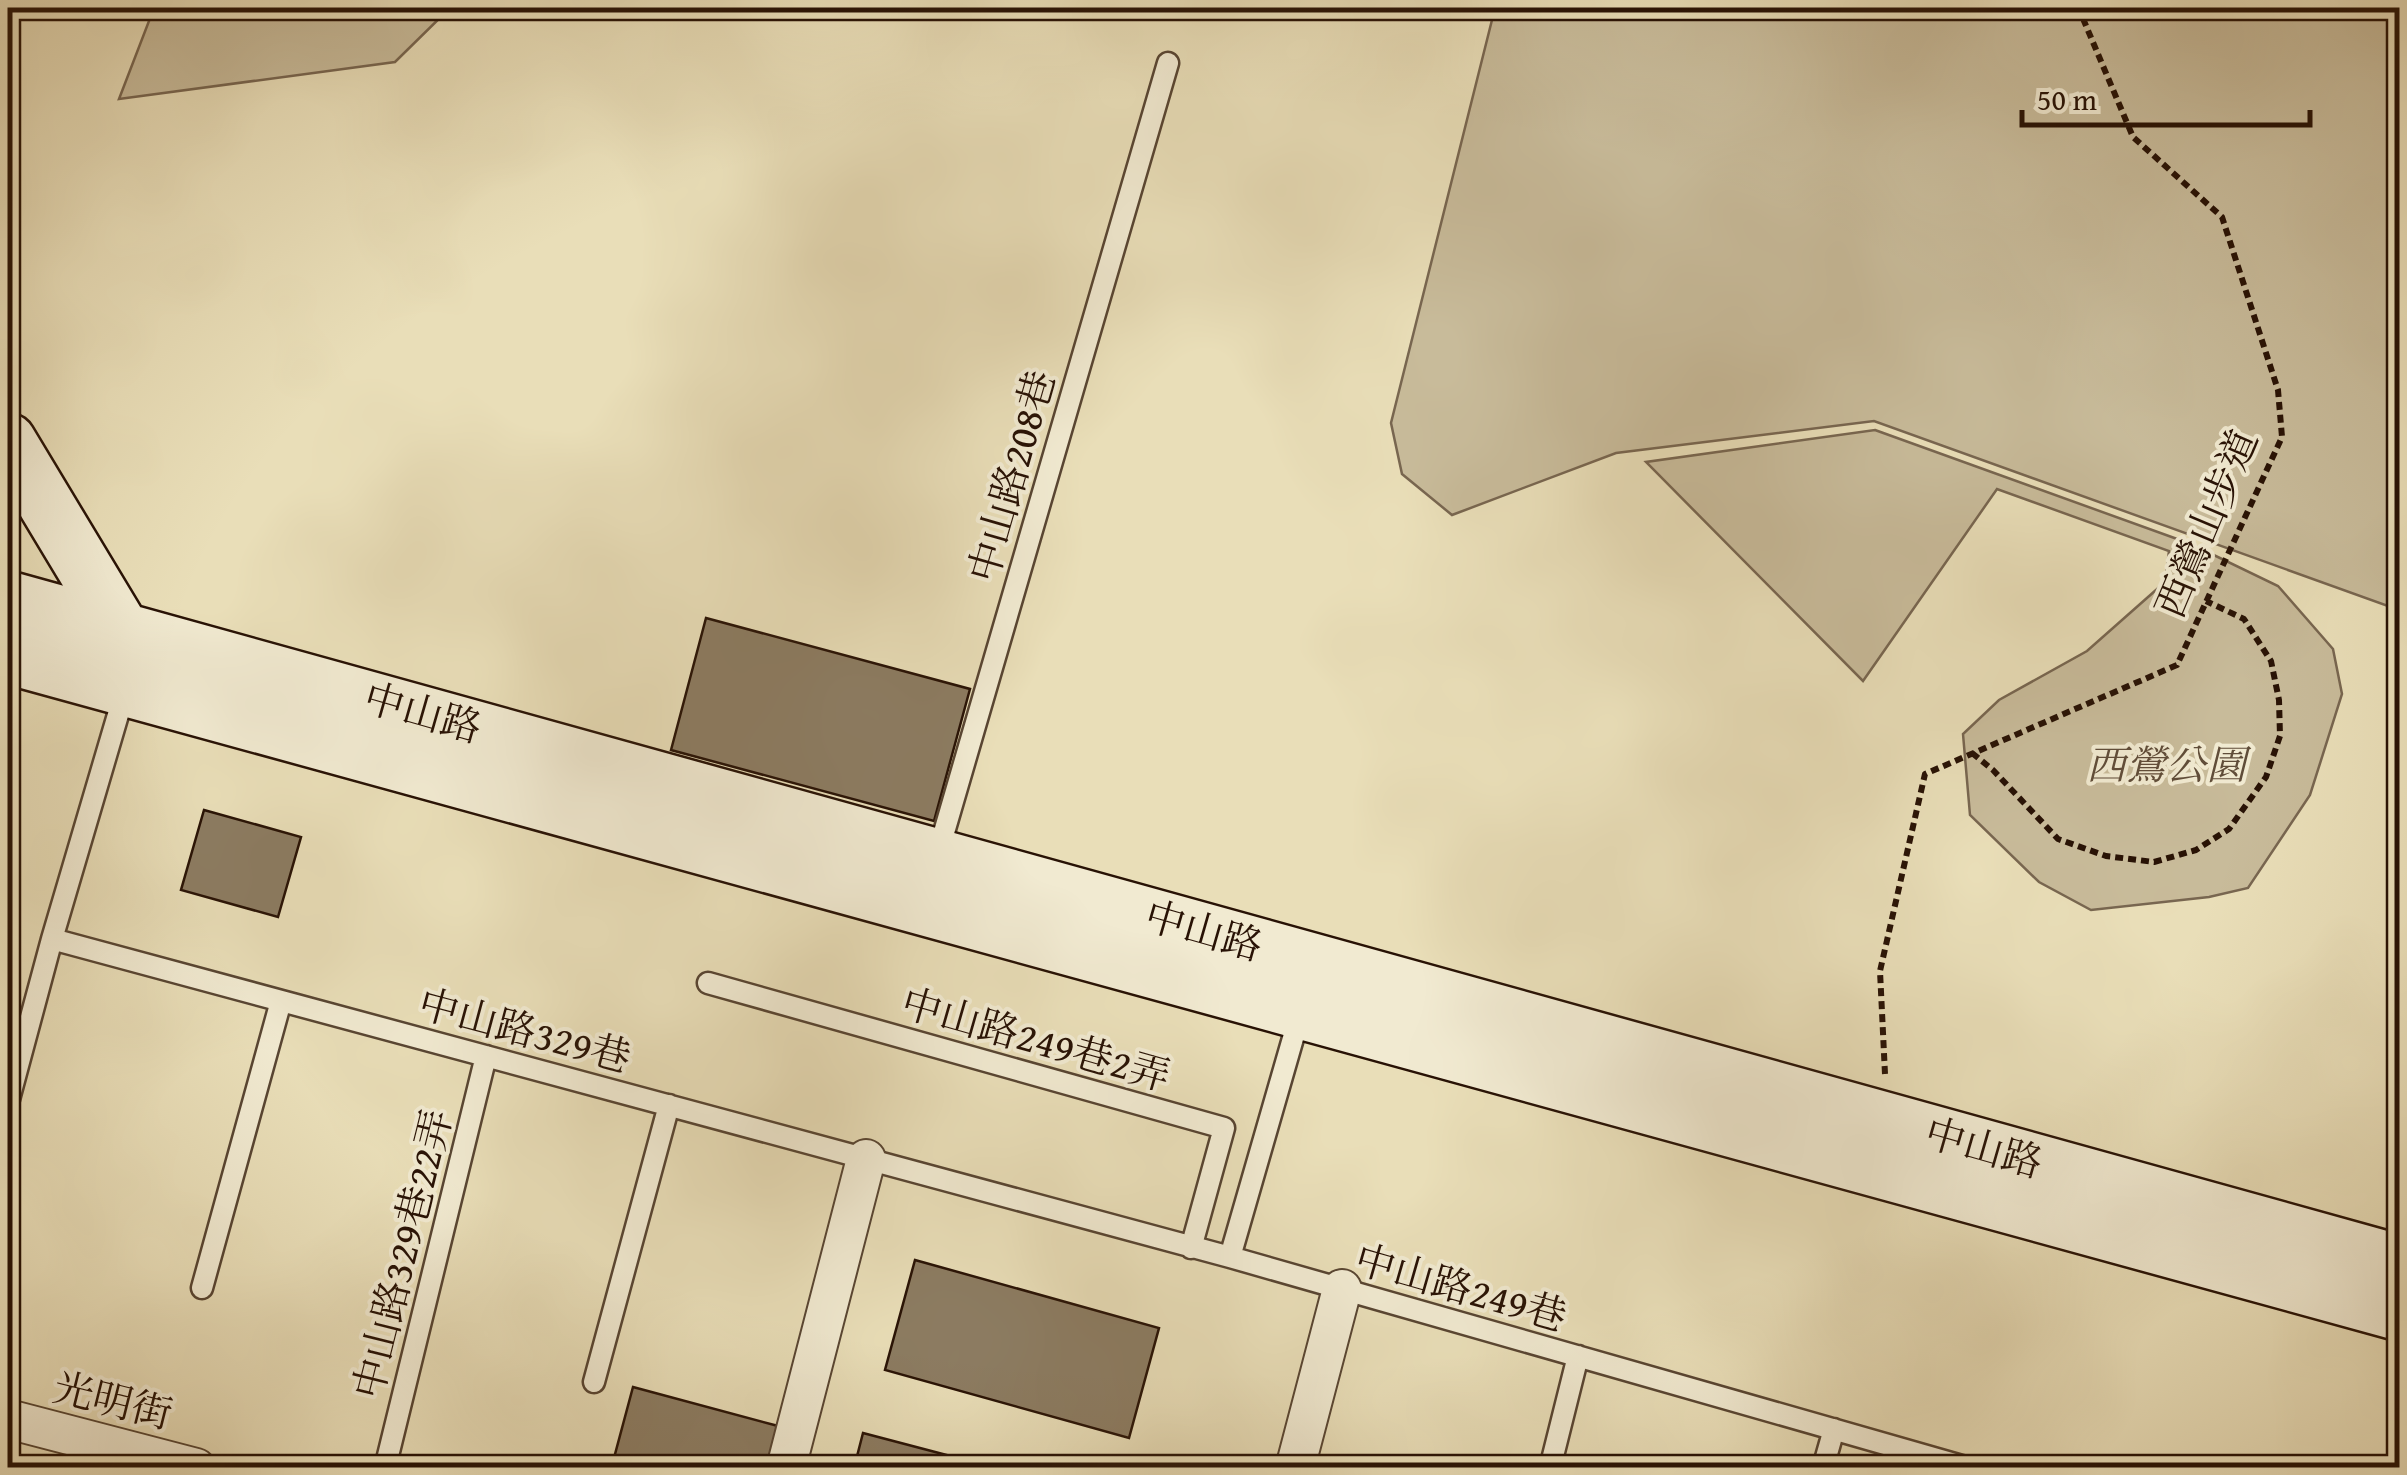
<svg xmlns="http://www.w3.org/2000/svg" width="2407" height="1475" font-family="'Gentium Book Plus','Noto Serif TC',serif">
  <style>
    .green { fill: #c8bb9a; stroke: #786650; stroke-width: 2.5 }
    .building { fill: #8c7c62; stroke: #281205; stroke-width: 2.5 }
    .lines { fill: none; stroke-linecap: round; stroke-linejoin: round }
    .lane-casing { stroke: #584532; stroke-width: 25 }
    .street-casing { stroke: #584532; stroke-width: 42 }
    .secondary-casing { stroke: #281205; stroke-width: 60 }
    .path { stroke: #281205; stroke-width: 6; stroke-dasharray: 8 5; stroke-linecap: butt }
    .lane { stroke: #f1ead1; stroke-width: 20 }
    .street { stroke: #f1ead1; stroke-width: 38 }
    .secondary { stroke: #f1ead1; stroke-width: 55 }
    .labels { text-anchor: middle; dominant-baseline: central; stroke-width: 8; stroke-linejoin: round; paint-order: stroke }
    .street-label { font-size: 40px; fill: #281205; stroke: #f1ead1 }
    .park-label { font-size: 40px; font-style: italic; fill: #604d39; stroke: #f1ead1 }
  </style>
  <rect width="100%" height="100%" fill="#e9deb8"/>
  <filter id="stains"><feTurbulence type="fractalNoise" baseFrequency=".002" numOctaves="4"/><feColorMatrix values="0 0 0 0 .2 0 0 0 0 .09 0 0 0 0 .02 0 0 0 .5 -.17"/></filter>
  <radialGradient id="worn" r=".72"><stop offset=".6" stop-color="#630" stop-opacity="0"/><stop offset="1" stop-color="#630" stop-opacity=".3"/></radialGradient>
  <path class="green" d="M154,8H450L395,62L119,99Z
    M1495,8H2399V610L1874,421L1616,453L1452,515L1402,474L1391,423Z
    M1875,430L2191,544L2278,586L2333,649L2342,694L2310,795L2248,888L2209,897L2091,910L2039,882L1970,815L1963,734L1999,700L2087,651L2165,582L2169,551L1997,489L1863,681L1646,462Z"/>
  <path class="building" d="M706,618L970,689L934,821L671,750Z
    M204,810L301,837L278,917L181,890Z
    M915,1260L1159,1328L1129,1438L885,1370Z
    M633,1387L778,1426L767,1468H649L614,1458Z
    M863,1433L996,1468H854Z"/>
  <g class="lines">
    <g class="lane-casing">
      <path id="lane" d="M125,691L52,939L1230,1257L1969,1468
        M938,853L1168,63
        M708,983L1224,1128L1191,1248
        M8,1103L52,939
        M1230,1257L1300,1014
        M202,1288L281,1001
        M594,1382L669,1105
        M385,1468L486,1056
        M1550,1468L1578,1356
        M1823,1468L1834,1429"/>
    </g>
    <g class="street-casing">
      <path id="street" d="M8,1419L196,1468
        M786,1468L866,1159
        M1295,1468L1342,1289"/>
    </g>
    <g class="secondary-casing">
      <path id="secondary" d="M8,441L120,627L122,646
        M8,599L2400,1263
        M8,656L2400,1313"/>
    </g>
    <path class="path" d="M1972,753L1993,770L2058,839L2106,856L2154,862L2196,850L2229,829L2266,777L2280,736L2279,700L2271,661L2244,619L2206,601
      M1885,1074L1880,971L1925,774L2177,665L2282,437L2278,390L2222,217L2133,137L2084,21L2083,8"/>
    <use href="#lane" class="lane"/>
    <use href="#street" class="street"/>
    <use href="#secondary" class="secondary"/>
  </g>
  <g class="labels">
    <g class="street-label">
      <text transform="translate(1011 476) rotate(-74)">中山路208巷</text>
      <text transform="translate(2206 523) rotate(-67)">西鶯山步道</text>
      <text transform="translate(423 712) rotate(16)">中山路</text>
      <text transform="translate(1204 930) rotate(16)">中山路</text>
      <text transform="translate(525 1030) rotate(15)">中山路329巷</text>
      <text transform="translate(1036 1039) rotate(16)">中山路249巷2弄</text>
      <text transform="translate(1984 1147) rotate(16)">中山路</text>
      <text transform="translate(402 1254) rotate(-76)">中山路329巷22弄</text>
      <text transform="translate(1461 1287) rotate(16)">中山路249巷</text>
      <text transform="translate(113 1400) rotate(14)">光明街</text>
    </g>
    <g class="park-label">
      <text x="2166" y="764">西鶯公園</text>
    </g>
  </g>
  <rect width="2407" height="1475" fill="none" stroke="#e9deb8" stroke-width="40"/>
  <rect x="10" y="10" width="2387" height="1455" fill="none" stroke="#281205" stroke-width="5"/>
  <rect x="20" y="20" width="2367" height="1435" fill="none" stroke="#281205" stroke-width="2.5"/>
  <path d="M2022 110v15h288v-15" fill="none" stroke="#281205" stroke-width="5"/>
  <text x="2037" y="110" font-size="30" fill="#281205" stroke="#f1ead1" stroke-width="8" paint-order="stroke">50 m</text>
  <rect width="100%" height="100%" filter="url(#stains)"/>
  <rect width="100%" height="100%" fill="url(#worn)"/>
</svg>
